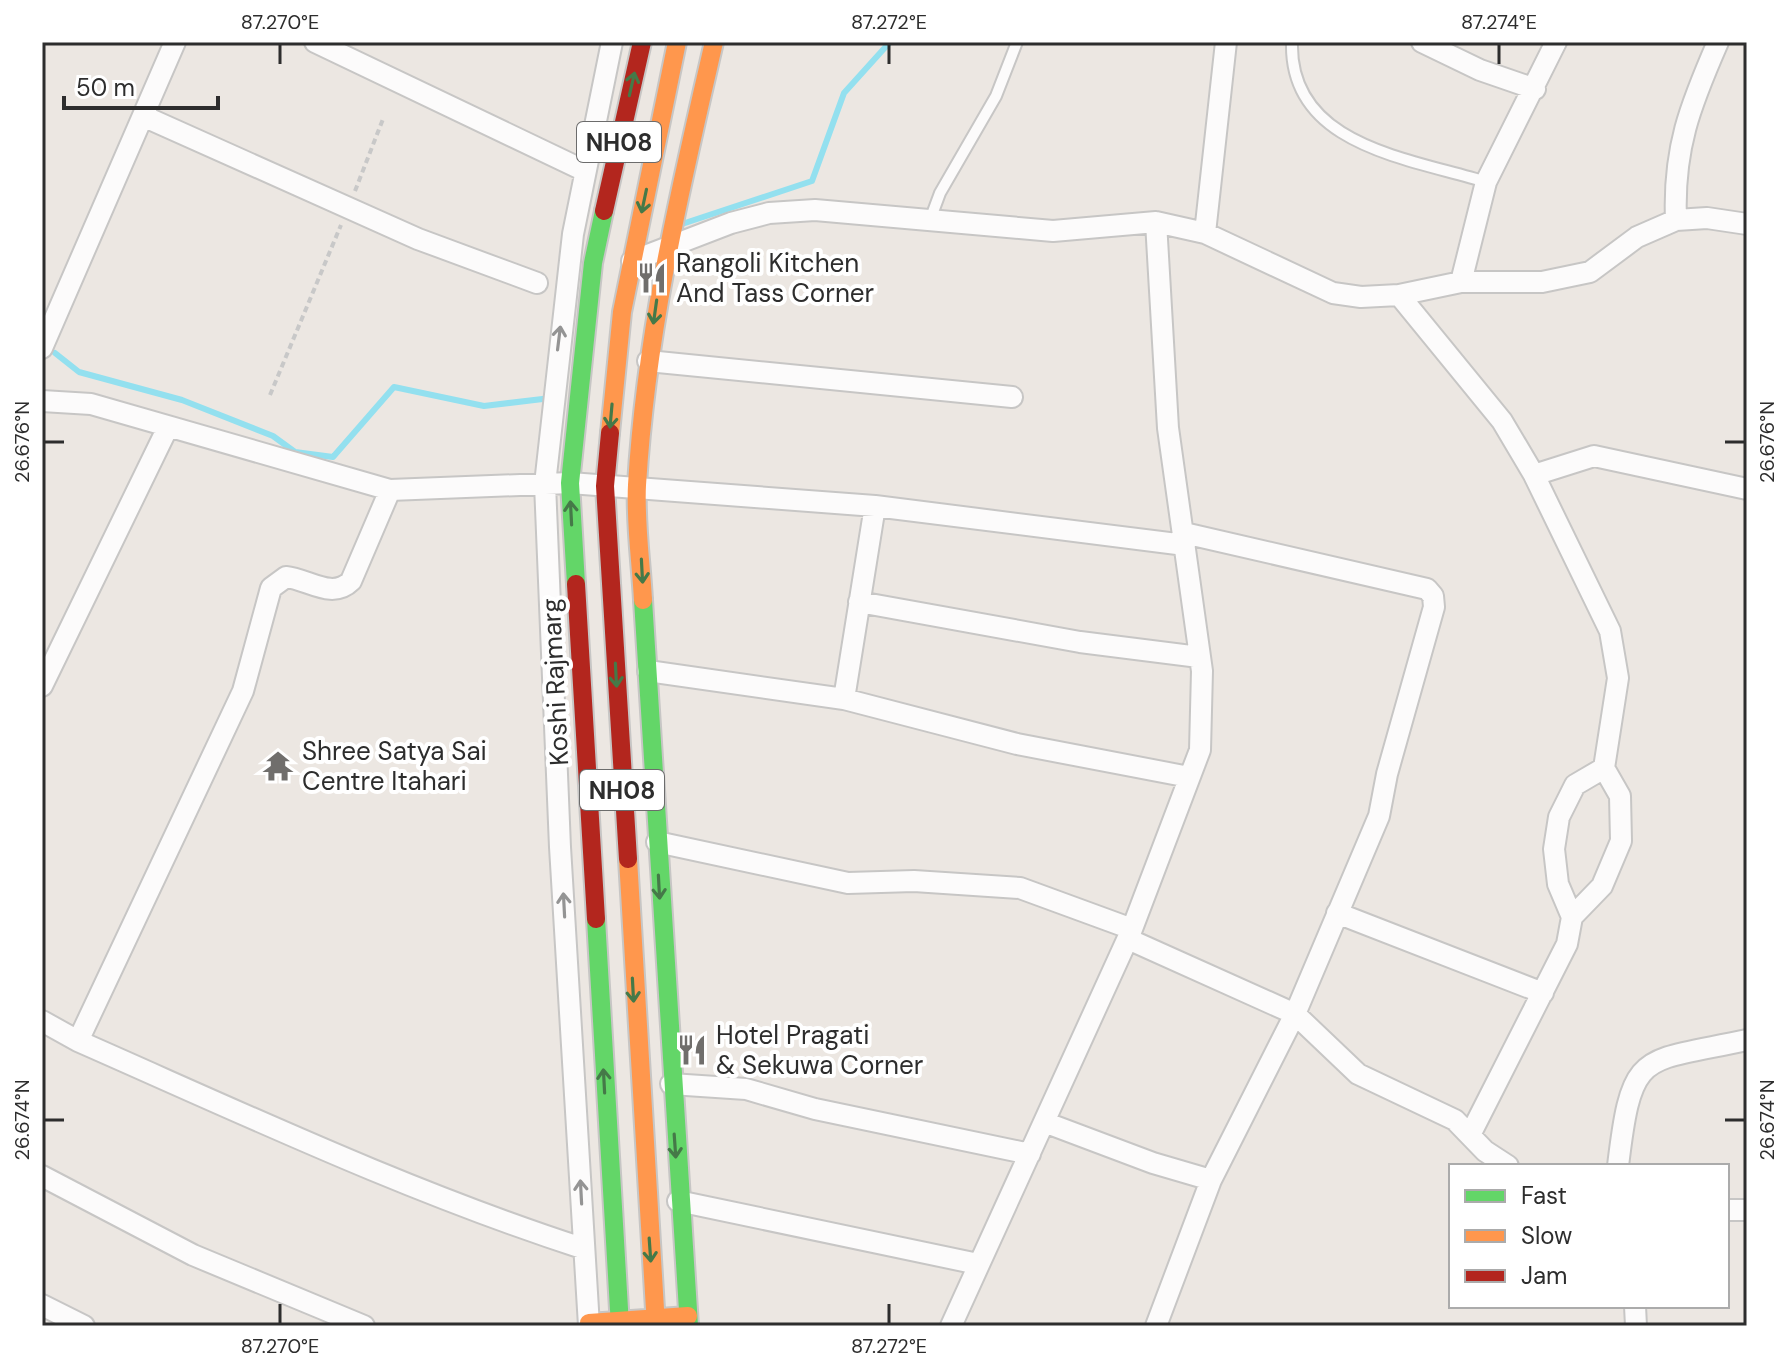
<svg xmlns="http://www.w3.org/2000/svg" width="1789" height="1368" font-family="'DM Sans',sans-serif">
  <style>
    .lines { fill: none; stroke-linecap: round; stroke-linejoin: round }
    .stream { stroke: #93e0ef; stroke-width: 6 }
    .lane-casing { stroke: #c7c6c5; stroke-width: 14 }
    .street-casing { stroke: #c7c6c5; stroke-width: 24 }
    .fast-casing { stroke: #c7c6c5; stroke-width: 22 }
    .slow-casing { stroke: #c7c6c5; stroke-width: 22 }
    .jam-casing { stroke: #c7c6c5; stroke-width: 22 }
    .path { stroke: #c8c8c8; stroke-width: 4; stroke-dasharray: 6 4; stroke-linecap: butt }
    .lane { stroke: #fcfbfb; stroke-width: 10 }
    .street { stroke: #fcfbfb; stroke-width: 20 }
    .fast { stroke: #63d668; stroke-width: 18 }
    .slow { stroke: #ff974d; stroke-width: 18 }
    .jam { stroke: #b3261e; stroke-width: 18 }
    .oneway { stroke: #457948 }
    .oneway2 { stroke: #949494 }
    .ticks { fill: none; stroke: #2d2d2d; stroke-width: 3 }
    .labels { text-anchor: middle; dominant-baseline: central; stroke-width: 8; stroke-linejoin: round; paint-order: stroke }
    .shield { fill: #fff; stroke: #6c6c6c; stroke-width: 2 }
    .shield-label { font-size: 24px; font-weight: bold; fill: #2d2d2d }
    .poi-label { font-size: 26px; fill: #2d2d2d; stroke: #fff; text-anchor: start }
    .street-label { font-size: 26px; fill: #2d2d2d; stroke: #fff }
    .neatline { fill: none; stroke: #2d2d2d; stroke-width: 3 }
    .ticks-label { font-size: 20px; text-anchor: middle; fill: #2d2d2d }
  </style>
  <rect width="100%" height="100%" fill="#ece7e2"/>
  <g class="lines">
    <path class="stream" d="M682,224L812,181L844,93L890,42
      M55,353L79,372L182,400L273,436L295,452L333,457L394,387L484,406L551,398"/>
    <g class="lane-casing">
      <path id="lane" d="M1292,42C1289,146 1409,158 1486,182
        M930,220L940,193L996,96L1017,42"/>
    </g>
    <g class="street-casing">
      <path id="street" d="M315,42L583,170
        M1422,42L1480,70L1535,89
        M143,116L418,239L537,283
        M1676,220C1673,149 1690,106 1718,42
        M1205,233L1226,42
        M632,261L731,223L769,213L815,210L1053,231L1156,222L1205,233L1333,293L1361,297L1399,295L1461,282H1542L1590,272L1637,237L1676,220L1707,218L1747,224
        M1461,282L1486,182L1556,42
        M1399,295L1502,421L1534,475L1610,631L1618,678L1604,768L1620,796L1621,841L1602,886L1572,917L1567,944L1470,1135
        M42,348L175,42
        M648,361L1012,397
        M42,401L91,404L390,490L570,483L875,506L1185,545
        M1534,475L1594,456L1747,489
        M1184,533L1427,589L1433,596L1434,607L1387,774L1379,816L1295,1014L1211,1180
        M859,602L1080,642L1199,657
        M648,671L844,699L1017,744L1189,777
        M42,686L168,427
        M844,699L875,506
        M657,842L848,883L914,881L1020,888L1132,929
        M1337,913L1543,993
        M1572,917L1558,884L1554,849L1559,817L1575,785L1604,768
        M1128,939L1295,1014L1358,1074L1455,1120L1485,1151L1508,1166
        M42,1021L78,1041C244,1114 409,1192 582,1248
        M78,1041L243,691L271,588L286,577C308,579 332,600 351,581L390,490
        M671,1084L746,1089L815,1109L1030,1154
        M1044,1122L1153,1163L1211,1180L1156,1326
        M1618,1166C1632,1048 1640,1063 1747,1040
        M42,1176L193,1255L364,1326
        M678,1201L978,1264
        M1727,1210H1747
        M42,1305L84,1326
        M1635,1306L1636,1326
        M589,1326L560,847L545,484L573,234L612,42
        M951,1326L1132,929L1200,750L1202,671L1168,428L1156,222"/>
    </g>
    <g class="fast-casing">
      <path id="fast" d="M576,584L570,483L593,263L604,211
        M643,600L689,1326
        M596,919L620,1326"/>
    </g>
    <g class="slow-casing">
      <path id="slow" d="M610,433L622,312L677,42
        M643,600C641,562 635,522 637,485C646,332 680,190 714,42
        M628,859L656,1326
        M589,1323L688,1316"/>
    </g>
    <g class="jam-casing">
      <path id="jam" d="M604,211L642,42
        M610,433L605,486L628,859
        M576,584L596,919"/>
    </g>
    <path class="path" d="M355,191L383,119
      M270,395L341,225"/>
    <use href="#lane" class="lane"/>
    <use href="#street" class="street"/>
    <use href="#fast" class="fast"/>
    <use href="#slow" class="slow"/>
    <use href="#jam" class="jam"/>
  </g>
  <defs><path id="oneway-shaft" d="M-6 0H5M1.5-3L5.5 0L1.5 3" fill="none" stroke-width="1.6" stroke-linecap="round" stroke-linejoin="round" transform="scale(2)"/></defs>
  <g class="oneway">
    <use href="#oneway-shaft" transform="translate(632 84) rotate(-77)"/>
    <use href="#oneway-shaft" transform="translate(644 201) rotate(102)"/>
    <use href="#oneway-shaft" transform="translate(655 312) rotate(98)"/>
    <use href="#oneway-shaft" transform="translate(611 416) rotate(95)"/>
    <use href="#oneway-shaft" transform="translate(571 513) rotate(-93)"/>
    <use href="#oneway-shaft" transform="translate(642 571) rotate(87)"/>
    <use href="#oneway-shaft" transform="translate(616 675) rotate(87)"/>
    <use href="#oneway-shaft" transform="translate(659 887) rotate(87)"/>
    <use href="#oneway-shaft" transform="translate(633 990) rotate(87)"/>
    <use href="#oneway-shaft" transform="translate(604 1081) rotate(-93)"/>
    <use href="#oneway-shaft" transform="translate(675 1146) rotate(86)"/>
    <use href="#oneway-shaft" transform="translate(650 1250) rotate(86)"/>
  </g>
  <g class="oneway2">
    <use href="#oneway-shaft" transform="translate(559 338) rotate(-83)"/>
    <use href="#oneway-shaft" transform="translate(564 905) rotate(-93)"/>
    <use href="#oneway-shaft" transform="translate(581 1192) rotate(-93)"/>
  </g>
  <path class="ticks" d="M280,44V64M889,44V64M1499,44V64M44,442H64M1725,442H1745M44,1120H64M1725,1120H1745M280,1304V1324M889,1304V1324"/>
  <defs>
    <g id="restaurant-bare" transform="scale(2.4)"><path d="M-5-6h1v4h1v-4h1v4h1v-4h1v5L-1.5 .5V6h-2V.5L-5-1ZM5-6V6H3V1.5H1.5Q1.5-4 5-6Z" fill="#706e6c" stroke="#fff" stroke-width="2.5" paint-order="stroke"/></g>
    <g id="temple-bare" transform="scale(2.4)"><path d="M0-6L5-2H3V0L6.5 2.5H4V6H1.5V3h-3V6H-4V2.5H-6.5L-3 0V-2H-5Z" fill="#706e6c" stroke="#fff" stroke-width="2.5" paint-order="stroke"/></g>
  </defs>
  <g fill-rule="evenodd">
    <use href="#restaurant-bare" x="652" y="278"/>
    <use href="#temple-bare" x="278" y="766"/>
    <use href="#restaurant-bare" x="692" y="1050"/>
  </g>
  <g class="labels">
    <g class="shield">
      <rect x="577" y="122" width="84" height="40" rx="6"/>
      <rect x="580" y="770" width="84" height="40" rx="6"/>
    </g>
    <g class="shield-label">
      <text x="619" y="142">NH08</text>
      <text x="622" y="790">NH08</text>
    </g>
    <g class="poi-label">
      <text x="676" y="263">Rangoli Kitchen<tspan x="676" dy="30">And Tass Corner</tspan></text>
      <text x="302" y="751">Shree Satya Sai<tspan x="302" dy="30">Centre Itahari</tspan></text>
      <text x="716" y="1035">Hotel Pragati<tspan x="716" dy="30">&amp; Sekuwa Corner</tspan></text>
    </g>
    <g class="street-label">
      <text transform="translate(555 682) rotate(-93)">Koshi Rajmarg</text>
    </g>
  </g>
  <rect width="1789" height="1368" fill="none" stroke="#ffffff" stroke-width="88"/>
  <rect x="1449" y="1164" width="280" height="144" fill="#ffffff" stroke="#ababab" stroke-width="2"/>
  <rect x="1465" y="1190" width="40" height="12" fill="#63d668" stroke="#ababab" stroke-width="2"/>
  <text x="1521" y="1204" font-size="24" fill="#2d2d2d">Fast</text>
  <rect x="1465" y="1230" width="40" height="12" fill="#ff974d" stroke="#ababab" stroke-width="2"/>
  <text x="1521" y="1244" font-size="24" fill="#2d2d2d">Slow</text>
  <rect x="1465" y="1270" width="40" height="12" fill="#b3261e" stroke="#ababab" stroke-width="2"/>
  <text x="1521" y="1284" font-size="24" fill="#2d2d2d">Jam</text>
  <path d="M64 96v12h154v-12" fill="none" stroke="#2d2d2d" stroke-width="4"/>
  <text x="76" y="96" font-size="24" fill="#2d2d2d" stroke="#ffffff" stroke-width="6" paint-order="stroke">50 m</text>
  <rect x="44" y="44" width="1701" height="1280" class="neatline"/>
  <g class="ticks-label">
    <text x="280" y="29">87.270°E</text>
    <text x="889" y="29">87.272°E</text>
    <text x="1499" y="29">87.274°E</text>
    <text transform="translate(22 442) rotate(-90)" y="7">26.676°N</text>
    <text transform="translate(1767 442) rotate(-90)" y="7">26.676°N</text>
    <text transform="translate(22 1120) rotate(-90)" y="7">26.674°N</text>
    <text transform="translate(1767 1120) rotate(-90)" y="7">26.674°N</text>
    <text x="280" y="1353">87.270°E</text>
    <text x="889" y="1353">87.272°E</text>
  </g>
</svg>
